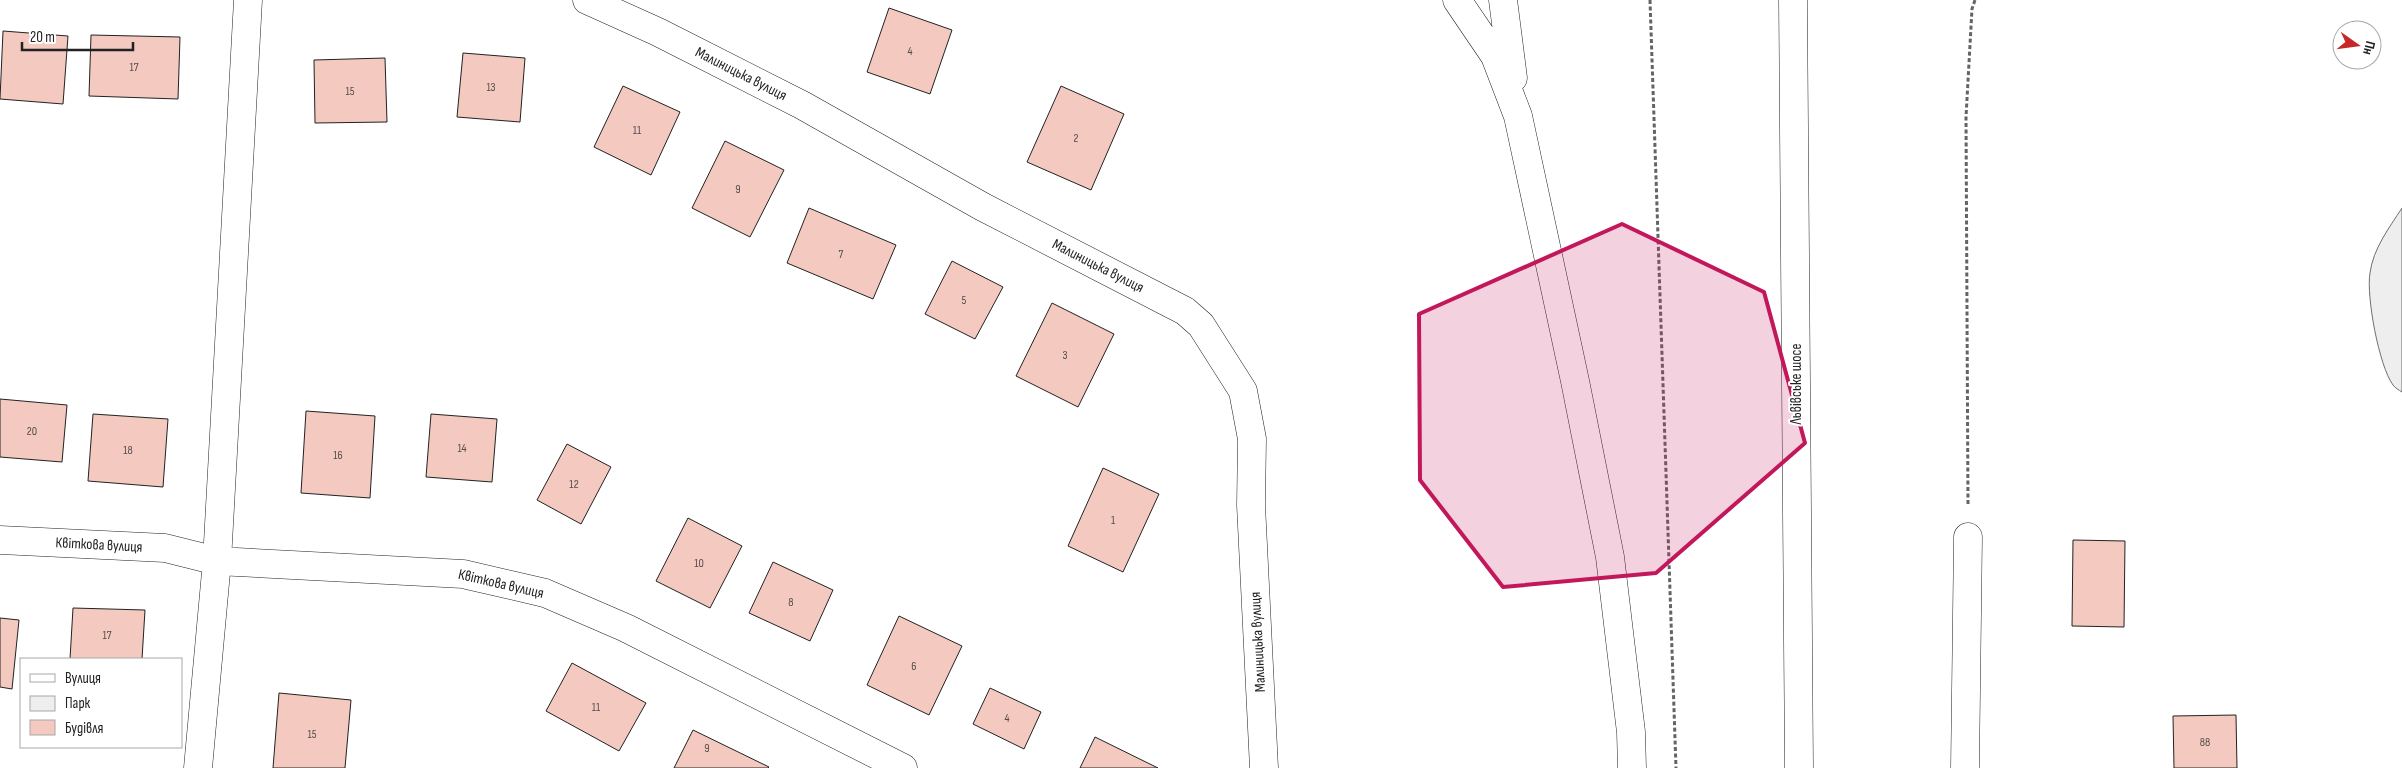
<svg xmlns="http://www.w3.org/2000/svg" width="2402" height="768" font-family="'Sofia Sans Condensed',sans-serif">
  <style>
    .green { fill: #eee; stroke: #6f6f6f }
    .building { fill: #f3c9c0; stroke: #222 }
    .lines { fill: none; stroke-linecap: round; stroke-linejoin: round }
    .minor-casing { stroke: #222; stroke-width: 29 }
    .major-casing { stroke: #222; stroke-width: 29 }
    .path { stroke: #646464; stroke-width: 3; stroke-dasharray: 4 2.5; stroke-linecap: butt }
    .minor { stroke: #fff; stroke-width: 28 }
    .major { stroke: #fff; stroke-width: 28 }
    .marked { fill: #c2185b; fill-opacity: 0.2; stroke: #c2185b; stroke-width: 4; stroke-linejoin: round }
    .labels { text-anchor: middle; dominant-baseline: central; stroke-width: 4; stroke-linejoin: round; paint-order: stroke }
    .number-label { font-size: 12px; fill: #564c4a }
    .street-label { font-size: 15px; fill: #222; stroke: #fff }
  </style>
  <rect width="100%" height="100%" fill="#fff"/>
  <path class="green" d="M2402,208V392C2399,390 2395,388 2393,385C2379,366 2366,296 2370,273C2373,249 2389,228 2402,208Z"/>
  <path class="building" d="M889,8L952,30L930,94L867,72Z
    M3,31L68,36L63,104L0,99Z
    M91,35L180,37L178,99L89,96Z
    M463,53L525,58L520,122L457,117Z
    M385,58L387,122L315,123L314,60Z
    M623,86L680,112L651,175L594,147Z
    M1061,86L1124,114L1091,190L1027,162Z
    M725,141L784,170L750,237L692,208Z
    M809,208L896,245L873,299L787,263Z
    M952,261L1003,287L975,339L925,314Z
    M1052,303L1114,334L1078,407L1016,376Z
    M0,399L67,405L62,462L0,457Z
    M306,411L375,416L370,498L301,493Z
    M93,414L168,419L163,487L88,481Z
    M431,414L497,419L492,482L426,477Z
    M567,444L611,467L581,524L537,500Z
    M1103,468L1159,494L1123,572L1068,546Z
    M688,518L742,546L710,608L656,581Z
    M2073,540L2125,541L2124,627L2072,626Z
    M773,562L833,590L810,641L749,613Z
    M73,608L145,610L142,659H70Z
    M899,616L962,646L929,715L867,685Z
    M0,618L19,620L12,689L0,687Z
    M572,663L646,703L619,751L546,711Z
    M990,688L1041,712L1024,749L973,724Z
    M279,693L351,700L345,768H273Z
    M2236,715L2237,768H2174L2173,716Z
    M693,730L769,767L768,768H674Z
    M1095,737L1158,768H1080Z"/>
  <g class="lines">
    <g class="minor-casing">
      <path id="minor" d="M587,0L658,32L802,105L983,207L1185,311L1201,325L1243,391L1252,439L1251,505L1264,768
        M1457,0L1495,56L1518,116L1575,381L1610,557L1631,732L1632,768
        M1503,0L1513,78
        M0,540L165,548L217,561L463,574L545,593L626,628L903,768
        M198,768L217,561L248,0
        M1965,768L1968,537"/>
    </g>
    <g class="major-casing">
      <path id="major" d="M1793,0L1799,768"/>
    </g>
    <path class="path" d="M1650,0L1676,768
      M1968,504L1966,117L1972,9L1975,0"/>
    <use href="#minor" class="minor"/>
    <use href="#major" class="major"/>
  </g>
  <path class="marked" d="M1622,224L1764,292L1805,443L1656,573L1503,587L1420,480L1419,314Z"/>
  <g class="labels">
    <g class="number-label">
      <text x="910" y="51">4</text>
      <text x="134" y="67">17</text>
      <text x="491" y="87">13</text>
      <text x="350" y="91">15</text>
      <text x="637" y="130">11</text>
      <text x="1076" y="138">2</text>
      <text x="738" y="189">9</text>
      <text x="841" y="254">7</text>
      <text x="964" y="300">5</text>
      <text x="1065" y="355">3</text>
      <text x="32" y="431">20</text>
      <text x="462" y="448">14</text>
      <text x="128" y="450">18</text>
      <text x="338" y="455">16</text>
      <text x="574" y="484">12</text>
      <text x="1113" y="520">1</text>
      <text x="699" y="563">10</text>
      <text x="791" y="602">8</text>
      <text x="107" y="635">17</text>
      <text x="914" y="666">6</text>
      <text x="596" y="707">11</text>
      <text x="1007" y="718">4</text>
      <text x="312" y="734">15</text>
      <text x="2205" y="742">88</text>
      <text x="707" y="748">9</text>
    </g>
    <g class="street-label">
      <text transform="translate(741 74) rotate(27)">Малиницька вулиця</text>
      <text transform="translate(1098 266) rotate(27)">Малиницька вулиця</text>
      <text transform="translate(1796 384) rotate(-90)">Львівське шосе</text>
      <text transform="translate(99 545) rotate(3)">Квіткова вулиця</text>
      <text transform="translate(501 584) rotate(13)">Квіткова вулиця</text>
      <text transform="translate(1258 642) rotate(-93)">Малиницька вулиця</text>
    </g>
  </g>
  <rect x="20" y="658" width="162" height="90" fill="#ffffff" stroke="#a7a7a7"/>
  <rect x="30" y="674" width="25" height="8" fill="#ffffff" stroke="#a7a7a7"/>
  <text x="65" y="683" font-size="15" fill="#222222">Вулиця</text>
  <rect x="30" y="696" width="25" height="15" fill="#eeeeee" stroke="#a7a7a7"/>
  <text x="65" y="708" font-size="15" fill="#222222">Парк</text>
  <rect x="30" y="720" width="25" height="15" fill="#f3c9c0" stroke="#a7a7a7"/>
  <text x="65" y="733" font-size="15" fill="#222222">Будівля</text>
  <g transform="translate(2357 45) rotate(104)"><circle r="24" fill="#ffffff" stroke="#a7a7a7"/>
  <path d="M0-4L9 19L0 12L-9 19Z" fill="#c62828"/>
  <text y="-8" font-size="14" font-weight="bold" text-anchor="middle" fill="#222222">Пн</text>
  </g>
  <path d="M22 42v8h111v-8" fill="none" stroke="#222222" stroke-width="2.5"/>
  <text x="30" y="42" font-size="15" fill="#222222" stroke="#ffffff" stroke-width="4" paint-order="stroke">20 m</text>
</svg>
